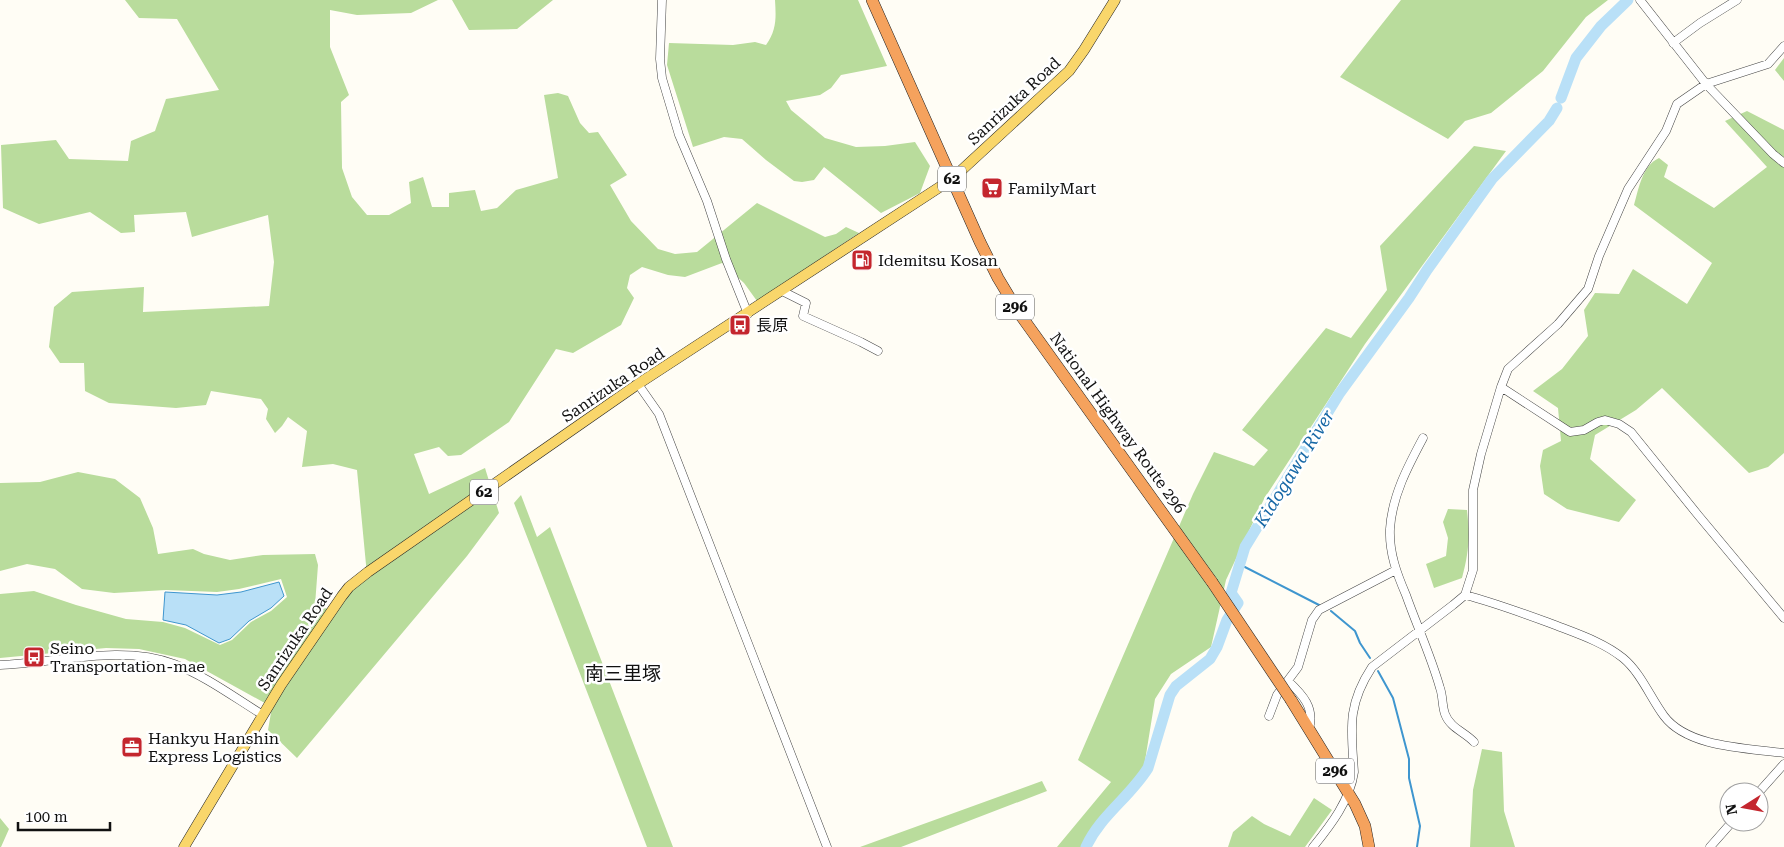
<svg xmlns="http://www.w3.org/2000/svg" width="1784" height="847" font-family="'Roboto Serif','Noto Sans JP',serif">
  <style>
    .forest { fill: #b9dc9c }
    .water { fill: #b9e0f7; stroke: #3f96cf }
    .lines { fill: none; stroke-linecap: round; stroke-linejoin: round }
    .stream { stroke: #3f96cf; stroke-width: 2 }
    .river { stroke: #b9e0f7; stroke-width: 11 }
    .minor-casing { stroke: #444; stroke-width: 9 }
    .major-casing { stroke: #222; stroke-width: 11 }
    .highway-casing { stroke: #222; stroke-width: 12 }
    .minor { stroke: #fff; stroke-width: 8 }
    .major { stroke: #f9d66b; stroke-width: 10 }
    .highway { stroke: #f5a25d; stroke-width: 11 }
    .highway-bridge-casing { stroke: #222; stroke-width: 12; stroke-linecap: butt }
    .highway-bridge { stroke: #f5a25d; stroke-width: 11 }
    .labels { text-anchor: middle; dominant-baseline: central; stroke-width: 5; stroke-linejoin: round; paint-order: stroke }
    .shield { fill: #fff; stroke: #585858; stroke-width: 1 }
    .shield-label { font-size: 15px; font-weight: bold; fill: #111 }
    .street-label { font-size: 16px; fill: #111; stroke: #fff }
    .poi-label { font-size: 16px; fill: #111; stroke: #fff; text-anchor: start }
    .water-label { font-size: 18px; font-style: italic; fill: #1768a6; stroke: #fff }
    .quarter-label { font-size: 19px; fill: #111; stroke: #fff }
  </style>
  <rect width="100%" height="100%" fill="#fffdf5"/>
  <path class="forest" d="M125,0H438L411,13L357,15L330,10V47L349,95L341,102L342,168L352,197L367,215H389L411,203L409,182L423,177L432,207H449V193L475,190L481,211L497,208L516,190L558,178L544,95L558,93L568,96L580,123L589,133L598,132L627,175L610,185L631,221L658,249L675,254L697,252L757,203L825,237L836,234L846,227L859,233L757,301L744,283L722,263L685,277L668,275L642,267L630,275L627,288L634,298L621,325L573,353L556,349L509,422L461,455L448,456L439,447L414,454L429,494L485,468L499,513L467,556L297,758L268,730L272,707L185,659L139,649L106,648L0,658V594L34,591L76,605L126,619L163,622L185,628L220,645L232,640L251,622L271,611L287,597L281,579L239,589L217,592L166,590L114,593L82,589L55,569L27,564L0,571V483L40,482L78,472L115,479L140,498L153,528L158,554L193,549L204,554L230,560L263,555L315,554L318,565L315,605L328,609L367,575L357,470L333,464L302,467L307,431L288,417L282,426L275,433L266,419L268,409L261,399L211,391L206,405L176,408L109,403L85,391L84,363H60L49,347L54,307L72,292L144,287L143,312L269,306L274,262L268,215L192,237L186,212L134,215L135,232L121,233L90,212L39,224L3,208L1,145L56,140L69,159L128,161L131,141L155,131L166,99L219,90L177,19L139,18Z
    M452,0H553L517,29L469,30Z
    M775,0H858L887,66L841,75L831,88L820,95L786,101L791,110L825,138L856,147L885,146L915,142L930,166L920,193L881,213L824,167L814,180L802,182L794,181L766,160L742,139L724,137L693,147L667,65L669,43L733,45L755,42L766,45C777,30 776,17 775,0Z
    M1401,0H1608L1586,17L1543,71L1491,113L1465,121L1448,139L1340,77Z
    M1784,58V81L1775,70Z
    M1747,111L1784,130V453L1768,467L1749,473L1662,388L1636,410L1595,435L1590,459L1636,500L1619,522L1567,509L1544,494L1540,466L1543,450L1561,441L1558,408L1533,391L1562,369L1588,336L1584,310L1595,293L1619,294L1633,269L1687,304L1712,263L1634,205C1639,188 1642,166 1659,158L1668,165L1664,177L1714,208L1767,167L1725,121Z
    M1474,146L1506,151L1365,344L1264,499L1226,580L1211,647L1171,674L1155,699L1144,767L1097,823L1082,847H1057L1111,782L1078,760L1193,494L1214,452L1254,466L1268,450L1242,430L1326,328L1351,338L1387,290L1380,246Z
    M521,495L537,537L550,527L673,847H647L514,503Z
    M1448,509L1467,510C1470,537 1469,552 1462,578L1434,588L1426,564L1446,556L1448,538L1443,522Z
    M1482,749L1502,752L1504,811L1515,847H1470L1473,790Z
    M1042,781L1047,791L901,847H860Z
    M1314,798L1332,810L1305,847H1228L1233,832L1252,816L1264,824L1290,836Z
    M0,818L9,829L1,847H0Z"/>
  <path class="water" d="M279,582L284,596L271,608L249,621L230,639L219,643L186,625L163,620L165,592L217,595L241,592Z"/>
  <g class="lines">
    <path class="stream" d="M1239,564L1319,605
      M1331,611L1355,631L1360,643L1370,658
      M1378,671L1393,698L1409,759V778L1420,826L1417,847"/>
    <path class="river" d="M1561,98L1576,58L1601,26L1628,0
      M1086,847C1100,816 1130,797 1148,768L1170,695L1176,686L1210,659L1217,647L1227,620L1238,603L1231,593L1245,547L1339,394L1409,298L1427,270L1492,179L1549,121L1557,108"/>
    <g class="minor-casing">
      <path id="minor" d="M662,0L660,59L662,78L679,135L707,201L726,259L748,314
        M1640,0L1706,84L1773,154L1784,163
        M1673,43L1700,23L1737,0
        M782,291L806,303L803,316L861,342L878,351
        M638,384L659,414L827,847
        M1501,387L1570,432L1584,430L1598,422L1605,420L1619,424L1631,432L1698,515L1784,618
        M1423,438C1408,466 1392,496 1390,529C1389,553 1397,574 1406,595C1417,626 1431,656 1440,688C1443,696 1442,706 1445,714C1450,728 1465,732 1474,742
        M1465,595C1496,603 1525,614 1555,625C1578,634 1603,642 1623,658C1641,673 1650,697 1664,716C1688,748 1748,748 1784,753
        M0,665C55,663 123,644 174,664C206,676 235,698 263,715
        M1288,681C1303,695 1315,708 1309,729
        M1269,716L1277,695L1298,667L1312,620L1319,610L1396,570
        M1759,792L1784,764
        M1313,847C1331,825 1350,800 1354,772C1351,728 1347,705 1372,667L1453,605L1465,595L1473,570V490L1481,454L1501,387L1508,369L1558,324L1588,289L1599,256L1628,189L1666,131L1677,104L1706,84L1768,64L1784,46
        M1710,847L1732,822"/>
    </g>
    <g class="major-casing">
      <path id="major" d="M184,847L281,685L342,596L349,587L368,572L638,384L952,179L1069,71L1084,50L1115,0"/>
    </g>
    <g class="highway-casing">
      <path id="highway" d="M872,0L980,242L998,278L1019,313L1212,582
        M1291,700L1355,804L1365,826L1369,847"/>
    </g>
    <use href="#minor" class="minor"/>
    <use href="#major" class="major"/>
    <use href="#highway" class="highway"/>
    <g class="highway-bridge-casing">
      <path id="highway-bridge" d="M1212,582L1291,700"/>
    </g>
    <use href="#highway-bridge" class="highway-bridge"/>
  </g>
  <defs>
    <g id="supermarket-square" transform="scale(1.125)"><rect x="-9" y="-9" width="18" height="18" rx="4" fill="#c4262e" stroke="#fff"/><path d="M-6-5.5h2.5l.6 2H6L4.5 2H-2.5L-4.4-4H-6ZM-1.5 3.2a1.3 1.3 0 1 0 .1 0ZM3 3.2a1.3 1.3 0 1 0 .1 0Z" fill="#fff"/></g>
    <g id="fuel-square" transform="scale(1.125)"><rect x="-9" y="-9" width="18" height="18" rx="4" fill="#c4262e" stroke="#fff"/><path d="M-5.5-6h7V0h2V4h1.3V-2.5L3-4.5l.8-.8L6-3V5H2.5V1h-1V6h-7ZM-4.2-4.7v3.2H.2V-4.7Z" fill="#fff"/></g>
    <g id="bus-square" transform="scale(1.125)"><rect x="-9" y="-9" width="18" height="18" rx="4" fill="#c4262e" stroke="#fff"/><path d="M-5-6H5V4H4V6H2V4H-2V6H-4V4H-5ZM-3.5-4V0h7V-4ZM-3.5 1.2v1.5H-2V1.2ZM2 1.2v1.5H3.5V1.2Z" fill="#fff"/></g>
    <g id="office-square" transform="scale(1.125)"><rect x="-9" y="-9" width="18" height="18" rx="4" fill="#c4262e" stroke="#fff"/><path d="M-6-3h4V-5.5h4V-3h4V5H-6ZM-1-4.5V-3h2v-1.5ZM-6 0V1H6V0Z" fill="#fff"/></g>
  </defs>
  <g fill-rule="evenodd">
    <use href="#supermarket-square" x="992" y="188"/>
    <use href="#fuel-square" x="862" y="260"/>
    <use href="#bus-square" x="740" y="325"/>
    <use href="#bus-square" x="34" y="657"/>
    <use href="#office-square" x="132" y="747"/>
  </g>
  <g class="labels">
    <g class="shield">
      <rect x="938" y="166.5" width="28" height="25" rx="4"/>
      <rect x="996" y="294.5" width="38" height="25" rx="4"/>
      <rect x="470" y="479.5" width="28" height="25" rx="4"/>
      <rect x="1316" y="758.5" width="38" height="25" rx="4"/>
    </g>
    <g class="shield-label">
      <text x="952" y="179">62</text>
      <text x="1015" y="307">296</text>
      <text x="484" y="492">62</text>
      <text x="1335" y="771">296</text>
    </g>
    <g class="street-label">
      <text transform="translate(1014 101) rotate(-43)">Sanrizuka Road</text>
      <text transform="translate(613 385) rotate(-34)">Sanrizuka Road</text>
      <text transform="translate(1118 423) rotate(54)">National Highway Route 296</text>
      <text transform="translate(295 639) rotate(-56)">Sanrizuka Road</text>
    </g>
    <g class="poi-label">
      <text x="1008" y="188">FamilyMart</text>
      <text x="878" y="260">Idemitsu Kosan</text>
      <text x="756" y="325">長原</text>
      <text x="50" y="648">Seino<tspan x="50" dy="18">Transportation-mae</tspan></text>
      <text x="148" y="738">Hankyu Hanshin<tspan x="148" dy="18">Express Logistics</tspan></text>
    </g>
    <g class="water-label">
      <text transform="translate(1294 468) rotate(-58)">Kidogawa River</text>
    </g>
    <g class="quarter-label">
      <text x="623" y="673">南三里塚</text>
    </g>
  </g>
  <g transform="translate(1744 807) rotate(259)"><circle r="24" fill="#ffffff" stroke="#a0a0a0"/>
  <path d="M0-4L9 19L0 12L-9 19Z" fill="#c4262e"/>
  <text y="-8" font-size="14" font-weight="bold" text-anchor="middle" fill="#111111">N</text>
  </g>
  <path d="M18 822v8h92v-8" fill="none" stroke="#111111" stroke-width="2.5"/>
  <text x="25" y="822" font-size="15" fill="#111111" stroke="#ffffff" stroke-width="4" paint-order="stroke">100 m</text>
</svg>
